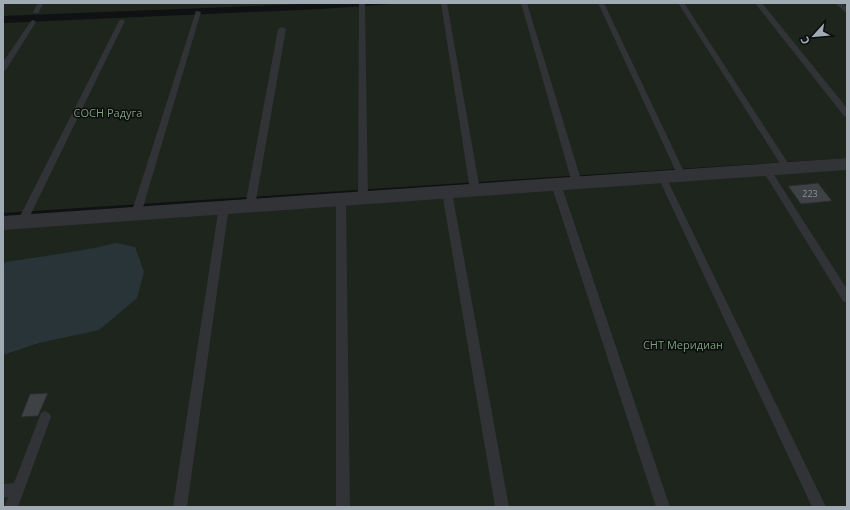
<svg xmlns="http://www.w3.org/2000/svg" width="850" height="510" font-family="'Open Sans',sans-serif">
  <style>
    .green { fill: #1d251d }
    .water { fill: #283438 }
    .building { fill: #3f4245; stroke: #2a2b2e }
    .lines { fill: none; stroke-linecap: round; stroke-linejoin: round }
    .lane { fill: #313337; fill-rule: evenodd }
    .street { fill: #313337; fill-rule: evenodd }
    .labels { text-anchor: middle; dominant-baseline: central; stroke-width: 3; stroke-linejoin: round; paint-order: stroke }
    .number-label { font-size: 9px; fill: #889198 }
    .park-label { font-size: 11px; fill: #7d9f77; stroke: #0b0c0d }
  </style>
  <rect width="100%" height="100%" fill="#101112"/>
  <path class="green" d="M3,3H329L3,16Z
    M406,3H847V158L3,213V23L321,9Z
    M847,169V507H3V228Z"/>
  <path class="water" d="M116,243L135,247L144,272L137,298L99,330L39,343L3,355V264L6,262C43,256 80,252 116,243Z"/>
  <path class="building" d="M818,183L832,201L801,204L788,186Z
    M48,393L38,416L21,417L30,394Z"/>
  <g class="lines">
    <path class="lane" d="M38,3H44L38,13H34L33,12Z
      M359,3H365L368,198L363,202L358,198Z
      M441,3H447L480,190L475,194L470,190Z
      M521,3H527L582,183L577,186L572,183Z
      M598,3H604L686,176L685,178H679L678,176Z
      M678,3H684L790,166L791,168L790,170H784Z
      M755,3H762L847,108V117L844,116Z
      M835,3H842L847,8V14Z
      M196,11L201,12L141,214L139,217H133L131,214Z
      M122,19L125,21L27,222L25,225H19L17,222L119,21Z
      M33,20L36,22L6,70H3V62L31,21Z
      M282,27L286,29L255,206L253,209H247L245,206L278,29Z
      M766,166L769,167L847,289V303L843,301L763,171L762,169Z
      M662,174L666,177L826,507H812L658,177Z
      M556,181L561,184L670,507H656L551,184Z
      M447,188L452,192L509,507H495L442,192Z
      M341,195L346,199L350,507H336V199Z
      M224,202L227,203L229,206L187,507H173L219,206L221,203Z
      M45,411L49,413L51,417L18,507H4L8,497L3,498V484L14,483L41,413Z"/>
    <path class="street" d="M847,158V170L3,230V216Z"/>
  </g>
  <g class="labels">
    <g class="number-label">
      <text x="810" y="193">223</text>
    </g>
    <g class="park-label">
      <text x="108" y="112">СОСН Радуга</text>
      <text x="683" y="344">СНТ Меридиан</text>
    </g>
  </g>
  <rect width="850" height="510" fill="none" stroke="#a1abb3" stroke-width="8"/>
  <g transform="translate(814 36) rotate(243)" stroke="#0b0c0d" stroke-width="3" paint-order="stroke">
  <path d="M0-3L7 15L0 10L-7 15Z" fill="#a1abb3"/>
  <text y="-6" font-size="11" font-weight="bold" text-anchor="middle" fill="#a1abb3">С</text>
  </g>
</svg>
